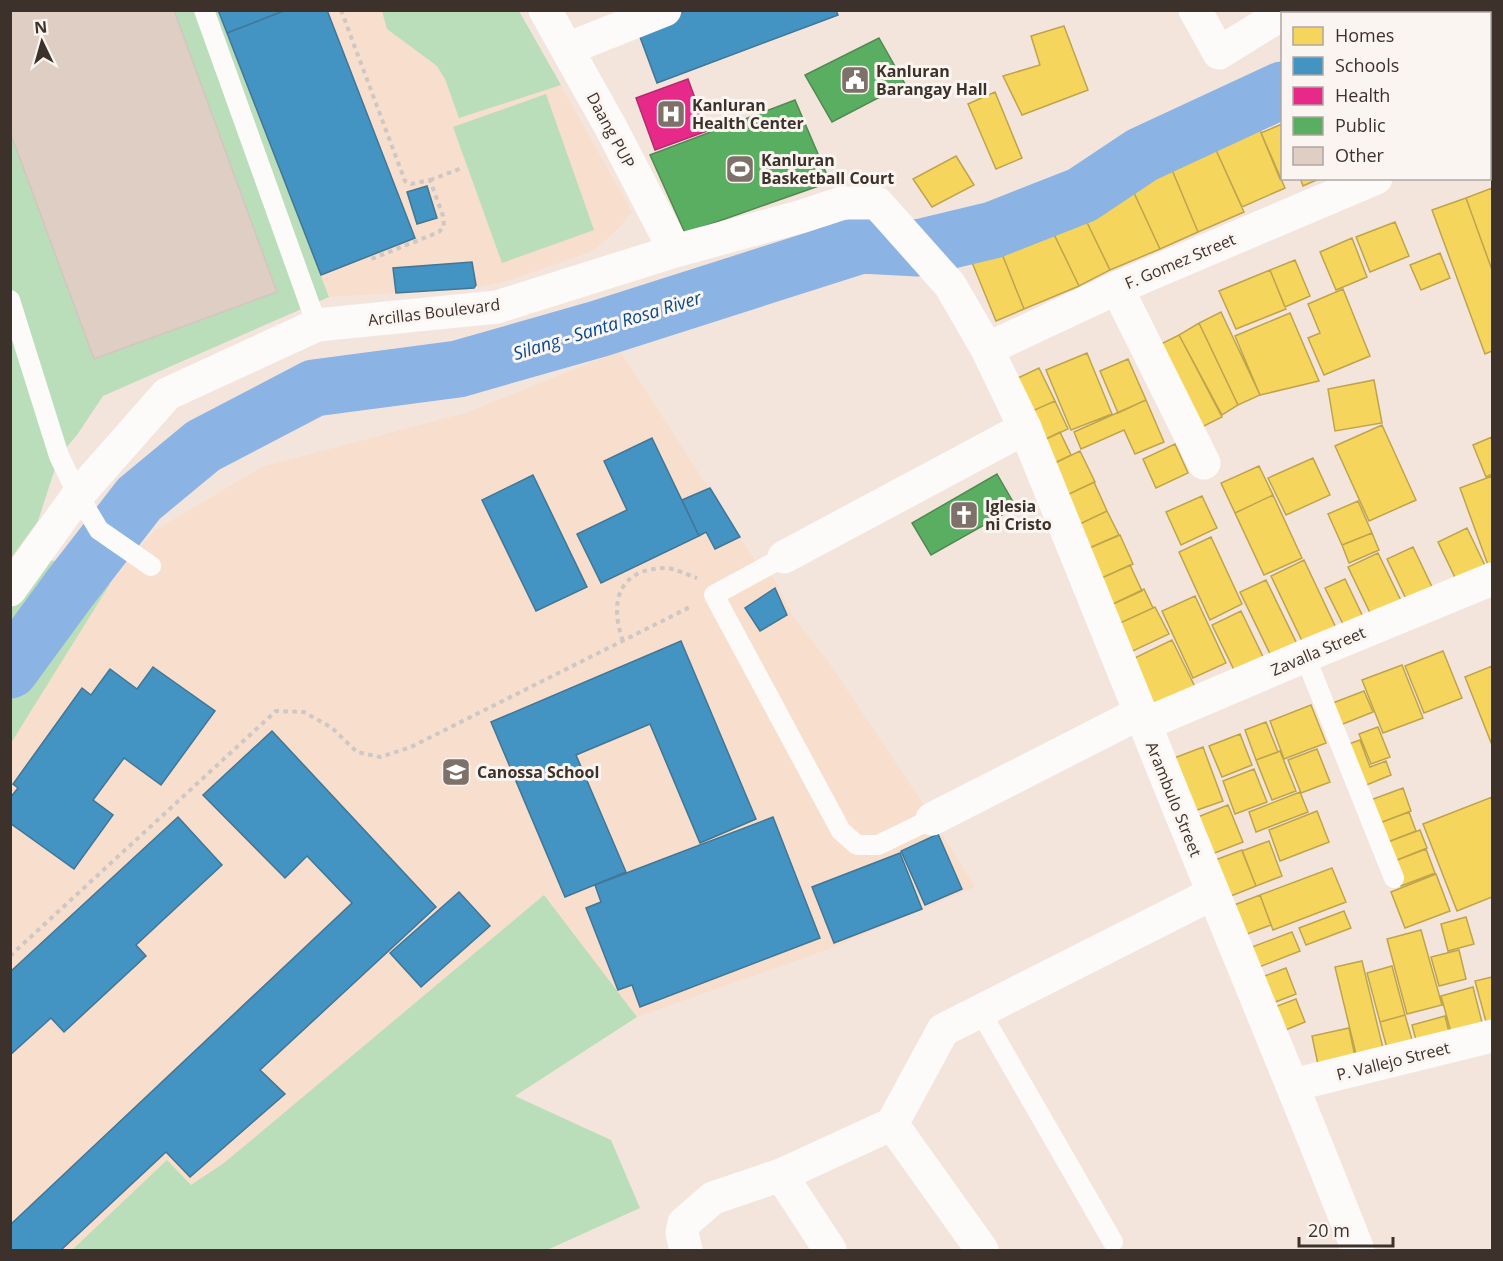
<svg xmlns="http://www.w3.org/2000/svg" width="1503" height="1261" font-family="'Open Sans',sans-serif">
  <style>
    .built { fill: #f7decd }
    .green { fill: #badeb9 }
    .homes { fill: #f6d55c; stroke: #bea44d; stroke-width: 1.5 }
    .schools { fill: #4393c3; stroke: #417695; stroke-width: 1.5 }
    .health { fill: #e7298a; stroke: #b42c6e; stroke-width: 1.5 }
    .public { fill: #5aae61; stroke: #518951; stroke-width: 1.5 }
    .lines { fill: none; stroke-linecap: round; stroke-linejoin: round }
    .river { stroke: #8bb3e4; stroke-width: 57 }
    .building { fill: #decec3; stroke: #d2c6bf; stroke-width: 1.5 }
    .path { stroke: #cdc7c5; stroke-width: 4; stroke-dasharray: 4.5 4.5; stroke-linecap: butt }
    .lane { stroke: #fdfbfa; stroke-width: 20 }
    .street { stroke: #fdfbfa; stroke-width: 33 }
    .secondary { stroke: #fdfbfa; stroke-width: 33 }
    .labels { text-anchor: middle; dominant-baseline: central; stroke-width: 6; stroke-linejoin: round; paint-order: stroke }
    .poi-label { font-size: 16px; font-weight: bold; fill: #3d322b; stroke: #fbf5f1; text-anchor: start }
    .street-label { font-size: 16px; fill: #3d322b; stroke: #fbf5f1 }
    .water-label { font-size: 18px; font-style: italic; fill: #074b8e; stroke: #fbf5f1 }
  </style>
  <rect width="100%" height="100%" fill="#f4e5dc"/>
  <path class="built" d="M218,11H519L632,212L618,229L593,251L510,280L474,288L329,297Z
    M620,351L754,559L774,578L793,616L827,660L922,802L975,887L837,946L637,1017L544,896L225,1163L303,1250H11L10,743L110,584L154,531L262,467L465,413Z"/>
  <path class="green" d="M11,11H218L329,297L103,396L77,435L59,456L38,521L11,558Z
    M382,11H519L561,85L459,118L445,79L437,66L387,29Z
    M546,94L594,230L502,263L453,127Z
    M48,560L69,563L110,584L11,743V606Z
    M544,895L637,1017L515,1096L611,1140L640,1208L547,1250H72L167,1160L191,1185L224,1163Z"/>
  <path class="homes" d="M1479,10H1492V66L1490,58V14H1472Z
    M1064,26L1088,90L1022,115L1003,76L1040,65L1031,36Z
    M1490,58L1492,66V108L1490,110Z
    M995,92L1022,158L996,169L968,104Z
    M1255,119L1285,188L1242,207L1211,139Z
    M1282,124V178L1280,179L1261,133Z
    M1211,139L1244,212L1198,232L1167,158Z
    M956,156L974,185L932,207L913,179Z
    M1167,158L1198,232L1160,249L1129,182Z
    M1300,178H1321L1303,186Z
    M1129,182L1160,249L1110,270L1081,210Z
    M1492,188V270L1466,198Z
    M1466,198L1492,270V351L1485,354L1432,210Z
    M1081,210L1110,270L1079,286L1050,226Z
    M1395,222L1409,256L1370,272L1356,237Z
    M1050,226L1079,286L1024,309L1000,249Z
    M1352,238L1367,277L1336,290L1320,252Z
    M1000,249L1024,309L996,321L971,260Z
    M1440,253L1450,278L1421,290L1410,265Z
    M1295,260L1310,296L1285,307L1270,270Z
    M1270,270L1286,309L1236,329L1219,291Z
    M1343,289L1370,356L1324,375L1308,338L1320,333L1308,304Z
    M1221,312L1260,395L1238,405L1199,323Z
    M1290,313L1319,381L1260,395L1235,336Z
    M1199,323L1238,405L1222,415L1179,335Z
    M1179,335L1222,417L1200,428L1157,346Z
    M1087,353L1112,414L1071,430L1046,370Z
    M1128,359L1146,400L1118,413L1100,371Z
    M1039,368L1055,401L1012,420L997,388Z
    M1374,380L1382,423L1335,431L1328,389Z
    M1146,400L1164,442L1135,454L1124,430L1081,449L1074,432Z
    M1055,401L1068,429L1025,449L1012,420Z
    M1382,425L1416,500L1369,521L1335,446Z
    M1060,432L1071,455L1036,472L1025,449Z
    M1492,437V474L1486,477L1473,445Z
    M1175,444L1188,473L1156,488L1143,459Z
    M1080,451L1095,482L1050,503L1036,472Z
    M1313,458L1330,495L1286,515L1268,478Z
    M1259,466L1273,495L1235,513L1221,483Z
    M1492,476V576L1460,488Z
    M1094,482L1107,511L1063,532L1050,503Z
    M1273,495L1302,558L1264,575L1235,513Z
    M1202,496L1217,528L1181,545L1166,512Z
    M1358,501L1372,533L1342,545L1328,514Z
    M1107,511L1119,535L1073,555L1063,532Z
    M1467,528L1490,576L1461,590L1438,542Z
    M1372,533L1379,550L1349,563L1342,545Z
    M1120,535L1133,564L1086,585L1073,555Z
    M1211,537L1242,604L1210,620L1179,552Z
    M1413,547L1434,591L1408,603L1387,559Z
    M1378,553L1404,607L1374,621L1348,567Z
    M1304,560L1337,630L1304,645L1271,576Z
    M1130,565L1142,591L1098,611L1086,585Z
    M1345,579L1365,621L1346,630L1325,588Z
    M1266,580L1298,646L1272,658L1240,592Z
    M1144,589L1153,608L1107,629L1098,611Z
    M1195,596L1226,663L1193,678L1162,611Z
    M1155,607L1169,634L1120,657L1107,629Z
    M1241,611L1266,663L1237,676L1212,625Z
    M1172,640L1201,699L1150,723L1122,664Z
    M1443,651L1462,698L1424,713L1405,666Z
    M1402,665L1423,718L1383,733L1362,680Z
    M1492,666V745L1465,677Z
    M1364,691L1373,712L1333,728L1325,706Z
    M1311,705L1326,743L1284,759L1270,721Z
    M1266,722L1278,752L1256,760L1245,730Z
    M1378,727L1390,757L1371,764L1359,734Z
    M1240,734L1252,765L1222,777L1209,746Z
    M1360,740L1370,767L1386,761L1391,775L1359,788L1343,746Z
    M1203,747L1223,801L1180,816L1161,763Z
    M1317,749L1330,782L1301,793L1288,760Z
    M1280,751L1296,791L1272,800L1256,760Z
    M1254,769L1267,802L1235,814L1223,781Z
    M1403,788L1411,811L1377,824L1368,801Z
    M1300,792L1308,812L1256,832L1249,812Z
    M1492,797V897L1457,911L1423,824Z
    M1228,805L1243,842L1194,861L1180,824Z
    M1317,811L1329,842L1280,861L1269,830Z
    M1409,812L1416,831L1385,843L1377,824Z
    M1420,830L1427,848L1392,862L1385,843Z
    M1269,841L1282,876L1256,886L1242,851Z
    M1426,849L1435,873L1401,886L1392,862Z
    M1242,850L1256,886L1221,900L1207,863Z
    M1332,868L1346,902L1273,930L1260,895Z
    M1436,874L1450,911L1405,928L1391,892Z
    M1260,895L1271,925L1223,943L1211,914Z
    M1344,911L1351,928L1306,945L1299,928Z
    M1466,917L1474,944L1448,951L1441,924Z
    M1421,930L1442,1005L1407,1014L1387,939Z
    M1292,932L1300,951L1236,976L1228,956Z
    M1459,950L1466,979L1439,986L1431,957Z
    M1362,961L1388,1069L1361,1075L1335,967Z
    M1392,966L1405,1015L1380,1022L1367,973Z
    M1286,968L1296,994L1250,1012L1241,985Z
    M1492,977V1028L1488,1029L1475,981Z
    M1473,987L1488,1046L1457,1054L1441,996Z
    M1296,999L1305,1022L1261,1040L1251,1016Z
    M1405,1015L1420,1068L1394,1075L1380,1022Z
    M1445,1016L1454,1051L1421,1059L1412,1025Z
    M1349,1028L1357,1066L1320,1074L1312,1036Z"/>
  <path class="schools" d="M218,10H286L227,33Z
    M286,10H327L415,238L321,275L227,33Z
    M687,10H836L838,15L657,83L637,29Z
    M427,186L437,218L417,224L407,192Z
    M472,262L476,285L474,288L396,293L393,268Z
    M652,438L699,536L601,583L577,534L627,510L604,461Z
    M533,475L587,587L536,611L482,500Z
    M710,488L740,537L715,549L706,532L699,536L682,500Z
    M775,588L787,615L760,631L745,608Z
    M681,641L756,819L700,843L650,724L576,755L626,872L565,897L491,722Z
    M153,667L215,711L161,785L124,758L93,800L113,815L74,869L10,823V798L18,788L13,784L82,688L91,695L110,669L137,689Z
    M272,731L436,907L260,1070L285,1094L190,1177L166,1152L61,1250H10V1225L352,903L307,856L285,878L203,795Z
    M178,817L222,865L136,945L146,956L64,1032L51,1018L10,1055V972Z
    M773,817L820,938L640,1007L632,985L618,990L586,908L601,902L595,885Z
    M938,834L962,889L925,905L901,851Z
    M900,853L922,909L834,943L812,887Z
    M459,892L490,926L421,987L390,953Z"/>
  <path class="health" d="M688,79L707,131L655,150L636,98Z"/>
  <path class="public" d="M879,38L905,84L832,122L805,75Z
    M795,100L830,182L685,233L650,155Z
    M997,474L1016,507L931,555L912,523Z"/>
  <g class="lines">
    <path class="river" d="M1446,14L1452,10
      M10,670L70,588L139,499L203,446L314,388L458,369L598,329L861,245L918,248L993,230L1082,195L1142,155L1282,90"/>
  </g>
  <path class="building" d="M10,10H174L277,292L94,359L10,132Z"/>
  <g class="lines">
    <path class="path" d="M341,10L405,181L411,184L430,180L443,216L444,226L439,232L369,260
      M430,180L462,168
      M623,641C609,602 618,569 665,568C675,568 687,575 697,578
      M10,956L276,711L304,712L332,728L357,752L380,757L411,747L692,606"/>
    <path class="lane" d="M204,10L317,325
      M10,300L59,456L78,495L99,530L151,566
      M784,557L714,595L841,831L857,845H878L932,819
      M1305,656L1394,878
      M980,1011L1113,1242"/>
    <path class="street" d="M1195,10L1219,53L1282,14
      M567,49L665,10
      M1117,288L1204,463
      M784,557L1025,428
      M1145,724C1215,900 1289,1074 1358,1250
      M932,819L1140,713
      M1293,1085L1492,1036
      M892,1124L982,1250
      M781,1175L830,1250
      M686,1250L682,1233L684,1223L713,1198L781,1175L892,1124L943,1030L1212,894"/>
    <path class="secondary" d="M545,10L610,126L675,251
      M1490,133L1492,132
      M987,349L1117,288L1376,178
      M10,590L78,495L167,394L317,325L497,307L675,251L803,216L842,203H877L950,285L987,349L1025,428L1145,724L1305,656L1492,579"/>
  </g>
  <defs>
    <g id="civic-square" transform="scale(1.5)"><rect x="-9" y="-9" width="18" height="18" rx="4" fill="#7d7169" stroke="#fbf5f1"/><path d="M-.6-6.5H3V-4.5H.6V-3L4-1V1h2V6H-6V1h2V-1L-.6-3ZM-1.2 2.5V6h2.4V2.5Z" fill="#fff"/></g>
    <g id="hospital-square" transform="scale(1.5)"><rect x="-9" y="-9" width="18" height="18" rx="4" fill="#7d7169" stroke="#fbf5f1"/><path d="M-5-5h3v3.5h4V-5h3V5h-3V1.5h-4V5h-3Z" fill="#fff"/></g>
    <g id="stadium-square" transform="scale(1.5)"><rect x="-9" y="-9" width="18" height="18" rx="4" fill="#7d7169" stroke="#fbf5f1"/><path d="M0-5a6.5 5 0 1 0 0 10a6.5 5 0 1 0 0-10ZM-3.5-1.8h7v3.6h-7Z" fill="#fff"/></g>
    <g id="church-square" transform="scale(1.5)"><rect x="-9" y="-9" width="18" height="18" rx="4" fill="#7d7169" stroke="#fbf5f1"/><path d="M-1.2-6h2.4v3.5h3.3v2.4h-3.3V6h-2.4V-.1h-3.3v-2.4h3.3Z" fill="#fff"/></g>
    <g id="school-square" transform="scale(1.5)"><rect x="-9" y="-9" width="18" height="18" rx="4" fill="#7d7169" stroke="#fbf5f1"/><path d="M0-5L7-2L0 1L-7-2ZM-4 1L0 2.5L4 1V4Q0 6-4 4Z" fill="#fff"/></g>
  </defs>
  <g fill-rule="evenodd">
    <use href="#civic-square" x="855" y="80"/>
    <use href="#hospital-square" x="671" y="114"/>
    <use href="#stadium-square" x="740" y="169"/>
    <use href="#church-square" x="964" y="515"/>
    <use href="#school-square" x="456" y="772"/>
  </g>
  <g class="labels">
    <g class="poi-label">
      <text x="876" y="71">Kanluran<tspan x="876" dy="18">Barangay Hall</tspan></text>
      <text x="692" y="105">Kanluran<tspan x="692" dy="18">Health Center</tspan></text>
      <text x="761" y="160">Kanluran<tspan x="761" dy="18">Basketball Court</tspan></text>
      <text x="985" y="506">Iglesia<tspan x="985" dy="18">ni Cristo</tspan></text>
      <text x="477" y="772">Canossa School</text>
    </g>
    <g class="street-label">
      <text transform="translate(611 130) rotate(62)">Daang PUP</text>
      <text transform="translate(1180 261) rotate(-23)">F. Gomez Street</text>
      <text transform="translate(434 312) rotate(-7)">Arcillas Boulevard</text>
      <text transform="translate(1318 651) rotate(-23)">Zavalla Street</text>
      <text transform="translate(1174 799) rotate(68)">Arambulo Street</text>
      <text transform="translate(1393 1061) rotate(-14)">P. Vallejo Street</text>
    </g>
    <g class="water-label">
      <text transform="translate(607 325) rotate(-17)">Silang - Santa Rosa River</text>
    </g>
  </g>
  <rect width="1503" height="1261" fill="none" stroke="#3d322b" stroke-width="24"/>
  <rect x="1281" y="12" width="210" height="168" fill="#fbf5f1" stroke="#afa7a2" stroke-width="1.5"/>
  <rect x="1293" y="27" width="30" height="18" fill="#f6d55c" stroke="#afa7a2" stroke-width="1.5"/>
  <text x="1335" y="42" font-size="18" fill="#3d322b">Homes</text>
  <rect x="1293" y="57" width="30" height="18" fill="#4393c3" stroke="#afa7a2" stroke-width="1.5"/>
  <text x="1335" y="72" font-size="18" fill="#3d322b">Schools</text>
  <rect x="1293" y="87" width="30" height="18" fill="#e7298a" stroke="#afa7a2" stroke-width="1.5"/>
  <text x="1335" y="102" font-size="18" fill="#3d322b">Health</text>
  <rect x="1293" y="117" width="30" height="18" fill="#5aae61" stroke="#afa7a2" stroke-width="1.5"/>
  <text x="1335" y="132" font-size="18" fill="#3d322b">Public</text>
  <rect x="1293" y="147" width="30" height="18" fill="#decec3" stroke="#afa7a2" stroke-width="1.5"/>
  <text x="1335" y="162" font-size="18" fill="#3d322b">Other</text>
  <g transform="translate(42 42) rotate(355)" stroke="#fbf5f1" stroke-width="4.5" paint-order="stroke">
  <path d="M0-4.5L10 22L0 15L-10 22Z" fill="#3d322b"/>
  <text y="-9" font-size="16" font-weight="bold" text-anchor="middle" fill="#3d322b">N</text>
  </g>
  <path d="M1299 1237v9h94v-9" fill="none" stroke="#3d322b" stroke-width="3"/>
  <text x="1308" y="1237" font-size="18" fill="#3d322b" stroke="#fbf5f1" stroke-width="4.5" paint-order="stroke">20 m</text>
</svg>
